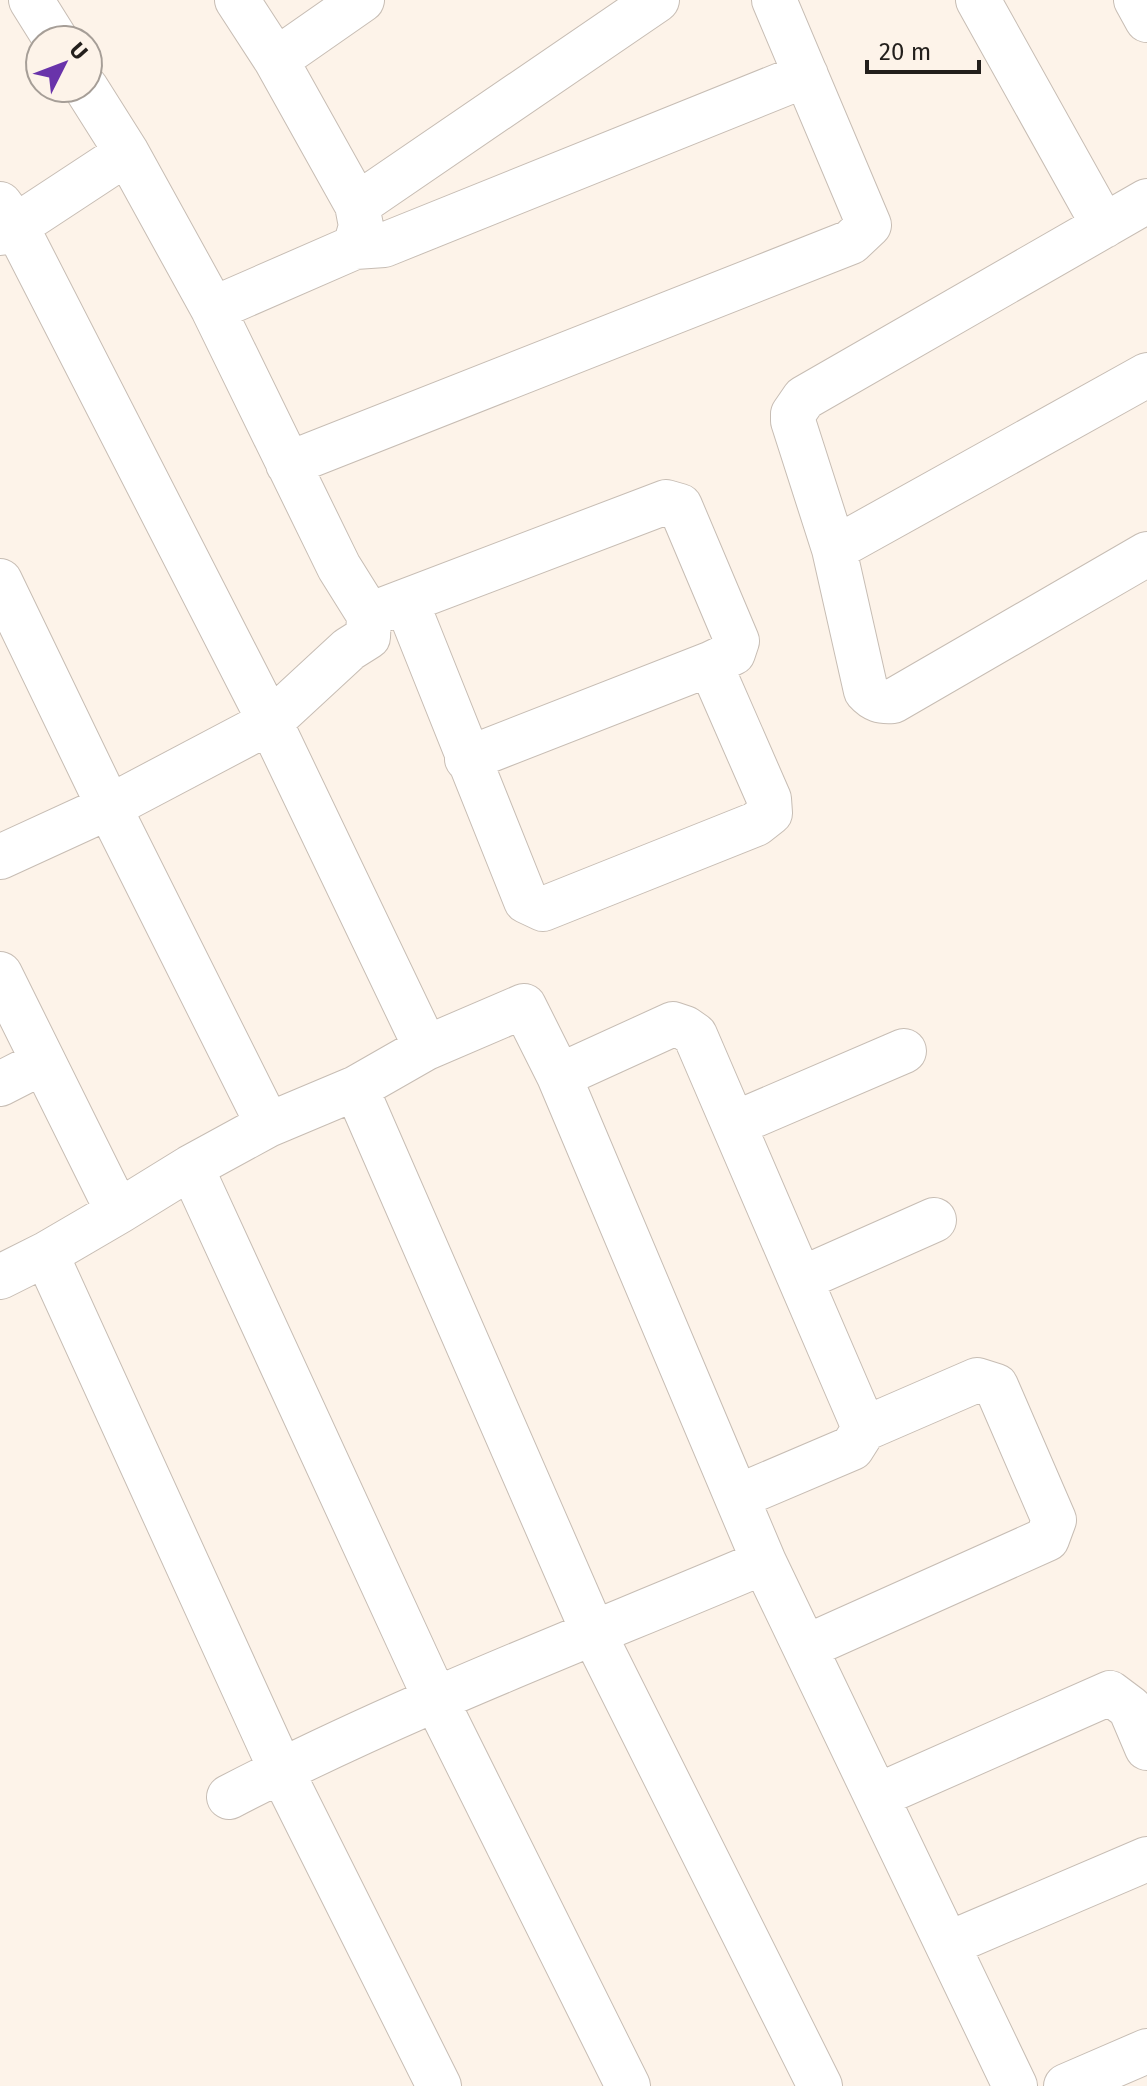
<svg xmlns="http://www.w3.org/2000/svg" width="1147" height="2086" font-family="'Fira Sans',sans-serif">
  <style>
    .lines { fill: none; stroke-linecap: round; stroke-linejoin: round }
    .minor-casing { stroke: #c7bdb4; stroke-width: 46 }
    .minor { stroke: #fff; stroke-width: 44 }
  </style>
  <rect width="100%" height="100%" fill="#fdf3e9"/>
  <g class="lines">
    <g class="minor-casing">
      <path id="minor" d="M31,0L56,40
        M978,0L1104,226
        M1136,0L1147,20
        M276,60L362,0
        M1147,201L804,398L793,414V421L834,549L866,691C874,700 881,702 893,701L1147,554
        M0,204L16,226L127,153
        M357,205L657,0
        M0,233L16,226L270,722L426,1048
        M355,247L384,245L806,75
        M213,309L355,247L361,226L357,205L276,60L237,0
        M288,464L851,242L869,225L774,0
        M834,549L1147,375
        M0,581L109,807L268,1125
        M369,615L666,502L680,506L737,641L733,653L710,664L769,799L770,813L756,824L543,909L526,901L406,601
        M467,759L710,664
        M0,857L109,807L270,722L349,649L368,637L369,615L339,567L213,309L127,153L86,88
        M0,974L118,1212L191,1167L268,1125L356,1088L426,1048L524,1006L559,1076L764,1562L1015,2086
        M559,1076L673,1024L685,1028L695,1035L859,1416L864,1429L852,1448L737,1497
        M0,1084L43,1062
        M356,1088L594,1634L820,2086
        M734,1124L904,1051
        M191,1167L436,1700L628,2086
        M118,1212L46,1254L281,1770L439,2086
        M0,1277L46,1254
        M801,1279L934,1220
        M806,1647L1047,1539L1054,1520L996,1386L977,1380L864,1429
        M877,1796L1110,1693L1130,1708L1147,1748
        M229,1797C402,1707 585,1638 764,1562
        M948,1944L1147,1859
        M1066,2086L1147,2051"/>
    </g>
    <use href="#minor" class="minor"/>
  </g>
  <g transform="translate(64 64) rotate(48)"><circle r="38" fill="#fdf3e9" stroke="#a69e97" stroke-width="2"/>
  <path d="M0-6L14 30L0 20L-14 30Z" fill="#6933aa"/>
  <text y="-12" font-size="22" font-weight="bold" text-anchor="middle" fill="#231f1c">U</text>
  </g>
  <path d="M867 60v12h112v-12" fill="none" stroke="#231f1c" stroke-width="4"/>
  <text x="879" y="60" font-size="24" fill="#231f1c" stroke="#fdf3e9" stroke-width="6" paint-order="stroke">20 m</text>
</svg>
